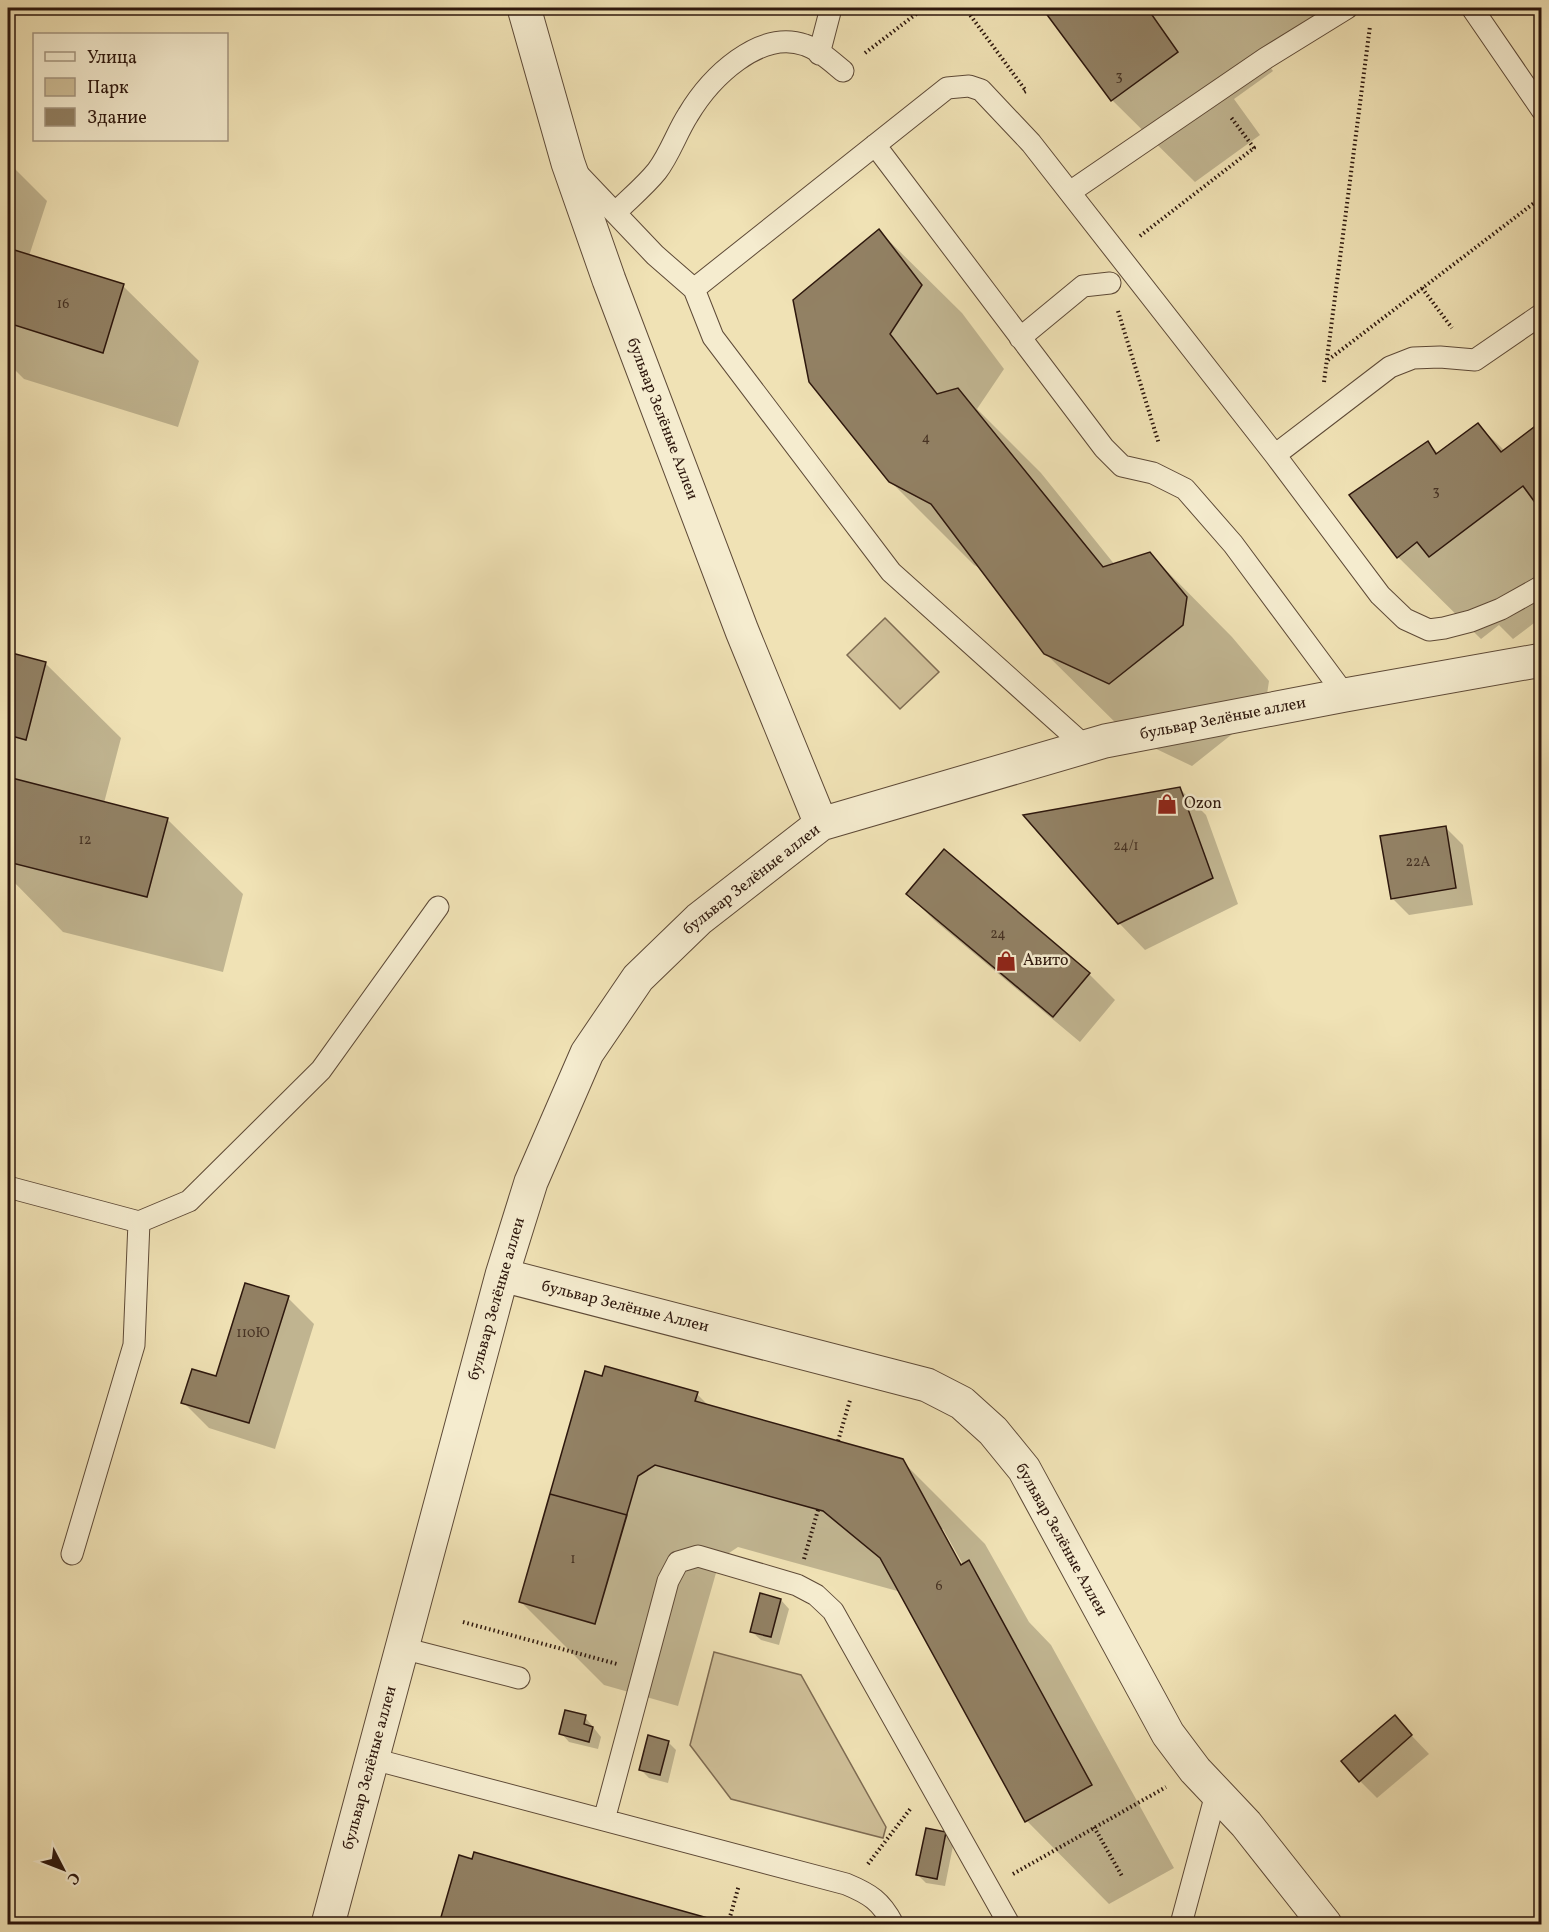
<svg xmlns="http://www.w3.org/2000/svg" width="1549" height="1932" font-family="Vollkorn,serif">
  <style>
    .green { fill: #cfbf98; stroke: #7e6b52; stroke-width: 1.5 }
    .shadow { fill: #0003; fill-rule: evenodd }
    .building { fill: #928164; stroke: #2d170d; stroke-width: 1.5 }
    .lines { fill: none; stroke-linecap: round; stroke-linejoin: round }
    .service-casing { stroke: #5e4a37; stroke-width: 23 }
    .minor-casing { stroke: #5e4a37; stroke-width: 35 }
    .path { stroke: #2d170d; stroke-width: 4; stroke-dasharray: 1.5 3; stroke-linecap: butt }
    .service { stroke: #f5eccf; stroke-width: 21 }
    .minor { stroke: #f5eccf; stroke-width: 33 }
    .labels { text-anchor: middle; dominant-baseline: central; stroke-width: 5; stroke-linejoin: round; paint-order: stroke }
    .number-label { font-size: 14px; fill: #463223 }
    .street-label { font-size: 16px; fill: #2d170d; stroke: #f5eccf }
    .poi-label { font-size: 16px; fill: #2d170d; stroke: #f5eccf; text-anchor: start }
  </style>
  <rect width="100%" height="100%" fill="#f0e2b5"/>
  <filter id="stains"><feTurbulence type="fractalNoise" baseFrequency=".00333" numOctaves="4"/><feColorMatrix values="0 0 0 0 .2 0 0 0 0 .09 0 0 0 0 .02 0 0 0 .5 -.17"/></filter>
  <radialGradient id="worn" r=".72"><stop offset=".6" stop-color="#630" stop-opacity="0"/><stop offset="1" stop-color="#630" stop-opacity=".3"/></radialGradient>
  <path class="green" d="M885,618L939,672L900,709L847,655Z
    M714,1652L801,1675L886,1827L883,1838L731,1799L690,1745Z"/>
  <path class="shadow" d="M1044,8H1330L1264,59L1273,71L1234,99L1260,135L1195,182L1112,100Z
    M8,162L47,201L29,256L123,286L199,361L178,427L24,379L8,363Z
    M879,231L962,313L1004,369L977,409L1041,473L1115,565L1149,553L1232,637L1269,681L1265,708L1192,766L1129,736L1045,653L982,569L974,565L890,481Z
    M1542,423V617L1513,639L1499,625L1481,639L1398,557L1427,442L1439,454L1478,425L1505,451Z
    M8,653L45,663L121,738L104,803L167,819L243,894L223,972L63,932L8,876Z
    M1179,788L1206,815L1238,904L1145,950L1119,923Z
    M1445,827L1463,845L1473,905L1409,915L1392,898Z
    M944,852L1089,974L1115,1000L1080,1042L934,920L908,894Z
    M288,1298L314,1324L275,1449L209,1428L183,1402L217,1378Z
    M697,1394L710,1407L902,1461L985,1544L1029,1622L1051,1645L1174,1868L1109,1904L1027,1821L901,1592L738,1547L720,1559L678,1706L604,1685L521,1602ZM940,1529H943L966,1570L963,1572Z
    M781,1600L789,1609L779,1645L761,1640L752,1632Z
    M585,1717L601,1737L598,1749L569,1742L561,1733Z
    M1394,1717L1429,1754L1377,1798L1360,1781Z
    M668,1742L676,1750L668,1783L649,1778L641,1770Z
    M946,1833L954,1841L945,1886L926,1883L917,1874Z
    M475,1854L724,1924H441L460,1857L473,1861Z"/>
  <path class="building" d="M1042,8H1163L1152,15L1178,52L1111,101Z
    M879,229L922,285L890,334L937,394L958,388L1103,567L1150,552L1187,597L1183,625L1109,684L1044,654L931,504L889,482L809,382L793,300Z
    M8,248L124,284L103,353L8,323Z
    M1542,421V512L1523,486L1429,557L1417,542L1397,558L1349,495L1428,441L1436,454L1478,423L1501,452Z
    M8,652L46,662L26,740L8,735Z
    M1542,709V742L1535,710Z
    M8,777L168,818L147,897L8,862Z
    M1180,787L1213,878L1118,924L1023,815Z
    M1446,826L1456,888L1391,899L1380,836Z
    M944,849L1090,973L1053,1017L906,894Z
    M245,1283L289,1296L249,1423L181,1403L192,1369L216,1376Z
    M605,1366L698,1392L695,1401L903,1459L961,1565L969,1560L1092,1785L1025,1822L880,1558L823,1511L655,1465L638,1476L595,1624L519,1602L585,1371L602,1376Z
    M550,1494L627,1515L595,1624L519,1602Z
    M760,1593L781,1599L771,1637L750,1632Z
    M565,1710L586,1715L584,1724L593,1727L589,1742L559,1734Z
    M1395,1715L1412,1735L1359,1782L1341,1761Z
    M648,1735L669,1741L660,1775L639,1770Z
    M926,1828L946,1832L937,1879L916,1875Z
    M474,1852L594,1886L729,1924H439L459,1855L472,1859Z"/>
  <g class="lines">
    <g class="service-casing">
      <path id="service" d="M1472,8L1542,110
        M819,54L831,8
        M875,145L1104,448L1122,466L1153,473L1185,489L1233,544L1345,695
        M577,173L655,255L694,289L947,88L969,86L981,90L1031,143L1275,455L1380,595L1405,619L1429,630L1444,628L1471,621L1501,609L1542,586
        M1070,192L1266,58L1347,8
        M615,213C629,199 645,186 657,171C670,154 677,132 688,115C710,78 759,29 805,45C818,49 832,62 843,71
        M694,289L713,337L891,572L1086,747
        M1020,338L1083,286L1110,283
        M1275,455L1390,367L1413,358L1440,357L1475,360L1542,314
        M8,1187L139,1222L189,1201L321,1070L438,907
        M72,1554L134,1345L139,1222
        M402,1648L519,1678
        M373,1759L846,1884C870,1894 881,1901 893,1924
        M604,1820L668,1581L678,1562L698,1556L797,1585L816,1595L833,1611L1009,1924
        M1181,1924L1216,1794"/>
    </g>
    <g class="minor-casing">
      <path id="minor" d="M524,8L568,163L609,280L742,631L821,824
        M502,1275L927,1385L962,1403L993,1431L1024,1469L1168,1734L1195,1770L1246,1824L1325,1924
        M328,1924L502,1275L531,1182L587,1053L638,978L699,919L821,824L1105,741L1345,695L1542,660"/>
    </g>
    <path class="path" d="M965,8L1026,91L1022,93
      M865,53L924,8
      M1140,236L1254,148L1230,116
      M1422,288L1452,328
      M1118,311L1159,444
      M1328,360L1542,197
      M1324,382L1370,26
      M838,1441L850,1400
      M804,1559L818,1510
      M463,1622L617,1664
      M1094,1827L1122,1876
      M868,1864L911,1808
      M1013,1874L1166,1787
      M728,1924L739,1885"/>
    <use href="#service" class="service"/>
    <use href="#minor" class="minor"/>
  </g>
  <defs>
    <g id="shop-bare" transform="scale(1.62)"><path d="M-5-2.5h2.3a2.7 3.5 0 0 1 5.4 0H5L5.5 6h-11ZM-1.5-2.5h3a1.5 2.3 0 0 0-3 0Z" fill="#8f2418" stroke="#f5eccf" stroke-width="2.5" paint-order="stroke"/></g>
  </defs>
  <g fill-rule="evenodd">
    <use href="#shop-bare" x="1167" y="804"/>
    <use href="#shop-bare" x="1006" y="961"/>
  </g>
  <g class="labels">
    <g class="number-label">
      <text x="1119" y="76">3</text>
      <text x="63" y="304">16</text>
      <text x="926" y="438">4</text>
      <text x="1436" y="491">3</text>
      <text x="85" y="840">12</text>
      <text x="1126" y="846">24/1</text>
      <text x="1418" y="862">22А</text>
      <text x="998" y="934">24</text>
      <text x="253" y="1333">110Ю</text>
      <text x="573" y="1559">1</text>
      <text x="939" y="1586">6</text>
    </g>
    <g class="street-label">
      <text transform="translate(662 419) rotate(69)">бульвар Зелёные Аллеи</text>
      <text transform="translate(1223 719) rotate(-11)">бульвар Зелёные аллеи</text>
      <text transform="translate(752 880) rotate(-38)">бульвар Зелёные аллеи</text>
      <text transform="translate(497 1299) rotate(-74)">бульвар Зелёные аллеи</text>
      <text transform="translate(625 1307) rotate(14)">бульвар Зелёные Аллеи</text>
      <text transform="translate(1061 1540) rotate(61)">бульвар Зелёные Аллеи</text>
      <text transform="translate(370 1768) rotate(-75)">бульвар Зелёные аллеи</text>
    </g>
    <g class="poi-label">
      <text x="1184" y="804">Ozon</text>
      <text x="1023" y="961">Авито</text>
    </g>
  </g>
  <rect width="1549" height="1932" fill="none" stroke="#f0e2b5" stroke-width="30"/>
  <rect x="9" y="9" width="1531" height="1914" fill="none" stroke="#2d170d" stroke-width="3"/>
  <rect x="15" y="15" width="1519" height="1902" fill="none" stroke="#2d170d" stroke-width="1.5"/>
  <rect x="33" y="33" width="195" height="108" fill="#f5eccf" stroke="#a59781" stroke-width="1.5"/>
  <rect x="45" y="52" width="30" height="9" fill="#f5eccf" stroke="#a59781" stroke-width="1.5"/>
  <text x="87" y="63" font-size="18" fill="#2d170d">Улица</text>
  <rect x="45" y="78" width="30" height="18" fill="#cfbf98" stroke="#a59781" stroke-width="1.5"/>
  <text x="87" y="93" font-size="18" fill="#2d170d">Парк</text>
  <rect x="45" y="108" width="30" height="18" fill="#928164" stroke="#a59781" stroke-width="1.5"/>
  <text x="87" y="123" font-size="18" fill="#2d170d">Здание</text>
  <g transform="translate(63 1869) rotate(132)" stroke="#f5eccf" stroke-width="4.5" paint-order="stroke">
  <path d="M0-4.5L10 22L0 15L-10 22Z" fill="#2d170d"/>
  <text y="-9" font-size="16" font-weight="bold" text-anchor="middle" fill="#2d170d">С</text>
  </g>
  <rect width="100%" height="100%" filter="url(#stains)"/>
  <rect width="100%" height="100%" fill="url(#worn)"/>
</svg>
